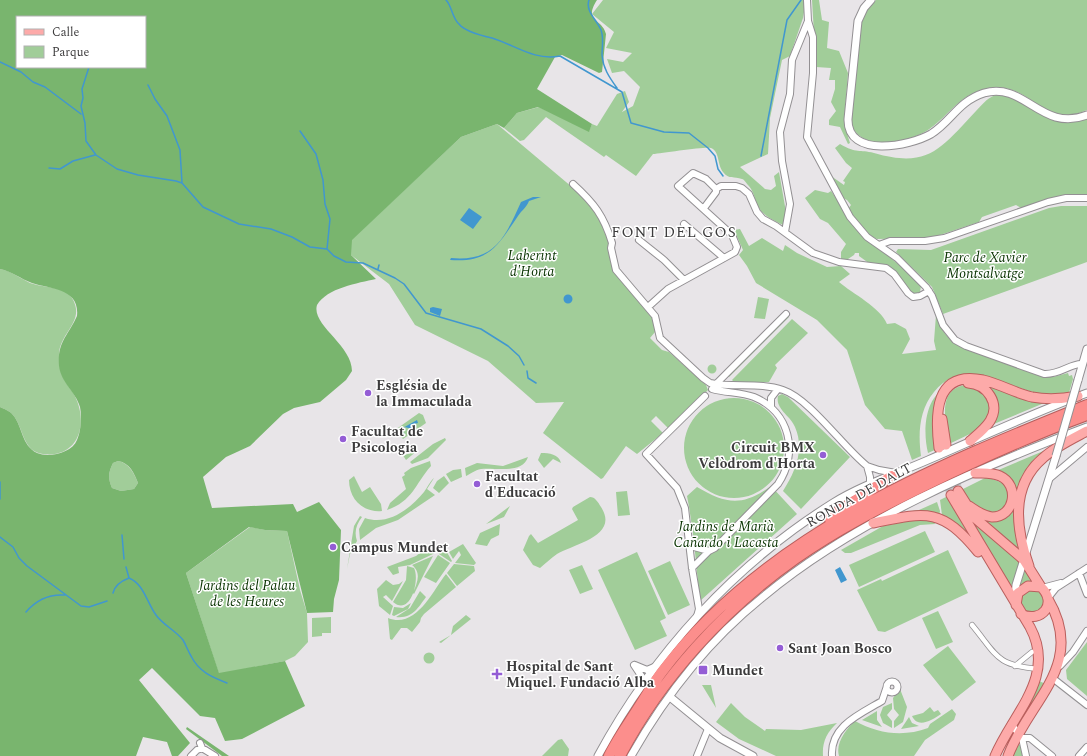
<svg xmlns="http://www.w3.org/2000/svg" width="1087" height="756" font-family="Spectral,serif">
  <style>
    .green { fill: #a1cd99 }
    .forest { fill: #79b56e; fill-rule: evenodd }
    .water { fill: #4197cf }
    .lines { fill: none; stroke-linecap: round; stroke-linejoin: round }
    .stream { stroke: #4197cf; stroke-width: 1.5 }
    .primary-tunnel { stroke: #c6c3c6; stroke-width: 9; stroke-dasharray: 9 4.5; stroke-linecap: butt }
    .pedestrian-casing { stroke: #939093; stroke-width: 6 }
    .minor-casing { stroke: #939093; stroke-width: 8 }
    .tertiary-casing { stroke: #939093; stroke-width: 9 }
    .primary-casing { stroke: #b95f5d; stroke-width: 11 }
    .trunk-casing { stroke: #b95f5d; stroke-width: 12 }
    .pedestrian { stroke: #fff; stroke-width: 4.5 }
    .minor { stroke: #fff; stroke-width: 6 }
    .tertiary { stroke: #fff; stroke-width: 7 }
    .primary { stroke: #fdaaa9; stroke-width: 9 }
    .trunk { stroke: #fc8e8c; stroke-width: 10 }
    .tertiary-bridge-casing { stroke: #939093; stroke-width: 9; stroke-linecap: butt }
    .tertiary-bridge { stroke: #fff; stroke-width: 7 }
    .poi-dot { fill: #945dd5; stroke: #fff; stroke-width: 1.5 }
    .labels { text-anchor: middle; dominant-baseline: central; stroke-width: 3; stroke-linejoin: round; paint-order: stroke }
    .park-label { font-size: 14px; font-style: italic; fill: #0a3402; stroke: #fff }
    .poi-label { font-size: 14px; font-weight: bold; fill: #3c3b3c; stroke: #fff; text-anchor: start }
    .street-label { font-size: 14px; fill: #3c3b3c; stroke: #fff }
    .neighbourhood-label { font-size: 15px; letter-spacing: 1px; fill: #3c3b3c; stroke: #fff }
  </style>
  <rect width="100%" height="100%" fill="#e8e5e8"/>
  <path class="green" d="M603,0H806L803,18L790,56L782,60L770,118L768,154L740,167L765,189L771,190L776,186L774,176L779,172L786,212L783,225C771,219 761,215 756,202C754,196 753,190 748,185C747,184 744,179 742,179C734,176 729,180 723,172C717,164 720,152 711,148C708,146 662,153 653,154L636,176L606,155L604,157L546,117L524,140L520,141L504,128L517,113L539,107L589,131L592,124L597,126L617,94L625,91L629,102L622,112L633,106L640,87L624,71L612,73L607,59L623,62L632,53L606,48L614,32L592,14Z
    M812,0H819L822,20L829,22L827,48L839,51L848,73L844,124L850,143L848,144L840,127L829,125V120L836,111L831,102L835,89V80H829L831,68L816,67Z
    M876,0H1087V110C1049,127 1038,97 1009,89C998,86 986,88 976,92C956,100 945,119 928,130C908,143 860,153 851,123L860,26L863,14Z
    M1000,94L1017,99L1044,116L1054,120L1087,117V194L1058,196L1021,208L1016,205L982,217L979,222L937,236L924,238L877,239C864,234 856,220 848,209L851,205L847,200L839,196L831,176L844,185L845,182L843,181L852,168L846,163L835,148L840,144C857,154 859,149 874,153C929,169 941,148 976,111C984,103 988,96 1000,94Z
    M497,124L591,203L609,238L614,270L653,316L655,332L650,338L662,350L669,352L706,385L708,390L669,429L656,416L651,421L663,433L637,454L626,446L603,478L601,479L543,433L564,402L536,403L488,361L415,325L389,284L351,255V240L461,137Z
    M815,190L828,193L831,191C836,197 839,204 843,210C865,238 895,260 921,285L920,293L913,294L897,274L870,264L859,256V253H855L854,255L845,261H841V252L846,244L828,223L820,219L805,198Z
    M1061,206H1087V262L943,314L932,287L896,252L898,249L931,250L1049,208Z
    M740,229L749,246L762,238L783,251L785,245L797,253L827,267L841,266L850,274L839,282C853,294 880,307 887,324L895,323L906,329L910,339L902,354L936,350L934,341L936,315C941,330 948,341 963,348L1040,376L1053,377L1068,373L1069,376L1072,375L1073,379L1069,393C1056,395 1042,395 1029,391C996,381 962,358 934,392C919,410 918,434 921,456L912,460L902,431L885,429L865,405L847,350L817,320L756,283L747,266L739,255L743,250L734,230Z
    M0,269C11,271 20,278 30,283C43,288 65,286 72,298C86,321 60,332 59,354C58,384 74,385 79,407C86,433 73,458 43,454C22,451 24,428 13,415C10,411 4,409 0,407Z
    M758,297L769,299L765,319L754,318Z
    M787,315L789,317L729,377L728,376Z
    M792,319L808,333L775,365L777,368L769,382H734L732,380Z
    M707.5 369a4.5 4.5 0 1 1 9 0a4.5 4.5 0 1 1-9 0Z
    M966,380C995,380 1020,398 1049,401L989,426C1016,388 952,360 941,406C938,419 941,433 943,446L942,447C938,421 932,388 966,380Z
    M971,385L989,397L991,418L972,433L949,444C945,421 936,384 971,385Z
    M944,389L937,449L928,453C923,433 924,400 944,389Z
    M782,394L788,397L850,457L801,509L783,491C795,472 805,450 795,427C791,416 775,409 778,396Z
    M684 448a50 50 0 1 1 100 0a50 50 0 1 1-100 0Z
    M419,413L423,415L426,423L403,439L395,430Z
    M445,438L446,440L428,458L412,464L410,462L433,444Z
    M397,446H398L405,455L418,450L406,460Z
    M1053,447L1026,477L1020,549H1017L975,512L990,518L1014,500L996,471Z
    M541,453C549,453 559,454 561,463L553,459L544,468L538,460Z
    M528,457C522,475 494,467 481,469C475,470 470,474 466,476L465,468L477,463L503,466Z
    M118,461C129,463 134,473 138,483L134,489L121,491L112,488C108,478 108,473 113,463Z
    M430,461L431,466C415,484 413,501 387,510L390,503L406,489L402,477L405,475L404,473L411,468Z
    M461,469L462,477L451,482L446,474L453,470Z
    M354,476L362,492L370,487L381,504L382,511C363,513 349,499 349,480Z
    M444,476L449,483L439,493L433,488L437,481Z
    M987,477L1008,485V506L993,514L973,506L961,490Z
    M434,478L427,489L435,495L398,520L376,528L360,540L359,529L365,518C388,526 410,509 424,492C427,488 431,480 434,478Z
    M771,486L797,514L700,601C696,566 694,531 687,496L697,487C726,504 742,507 771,486Z
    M627,491L630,515L618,516L616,492Z
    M956,493L1021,561L1015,582H1013L1010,590Z
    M948,496L973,541L942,515L940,500Z
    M590,497C595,497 598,502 601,507C620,536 573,544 557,554C551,558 546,563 540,568L533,565L523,550L529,536L531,534L538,543L578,520L572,509L573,507Z
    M937,502L940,511L939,517L906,512L919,510Z
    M510,506L504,517L486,524Z
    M360,516L362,517C356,525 354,532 357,541L350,554L347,569L354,526Z
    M921,519L934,522L935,524L920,525L851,553H845L841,550L883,526Z
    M500,524L499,535L491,539L487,546L475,544L480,533Z
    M250,527L265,530L287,531L300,590L307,613L308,642L295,656L285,661L219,674L186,573Z
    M925,531L935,552L859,587L849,565Z
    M463,544L476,563L474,565L455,563L461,555L459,551L453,559L449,552Z
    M429,546L436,551L433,554L410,565L398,567L399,573L393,575L387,567L416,556Z
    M445,549L452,561L451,562L439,554L438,551Z
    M948,550L968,593L885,632L878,631L857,590L881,579L882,581Z
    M637,552L666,618L660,621L667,636L635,650L598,570Z
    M438,555L450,563L436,583L424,577Z
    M433,556L414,594L413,593C417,583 422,573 412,565Z
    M670,561L690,605L668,615L648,571Z
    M454,564L474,566L475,571L457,586L447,573Z
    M582,565L593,589L580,594L569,570Z
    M407,566L414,568C420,579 411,617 393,602L406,580Z
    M1027,569L1036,583L1020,587L1024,571Z
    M446,574L456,587L424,614L421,618L420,622L412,632L407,628H401L392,640L390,639L388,618C416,629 432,592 446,574Z
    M386,580L393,585L399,584L403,581L392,601L386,595L383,597L393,606L390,615L379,606L377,589Z
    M1038,590L1043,595L1044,606L1035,614L1026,613L1019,601L1025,591Z
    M420,591L426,597C418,608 412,619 396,617L410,608Z
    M411,603L408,609L394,616L392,615L394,607L403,608Z
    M938,611L953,642L936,649L922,618Z
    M466,615L471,619L441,643L439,642L451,635L453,626Z
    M331,617V633H322V636L312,637V618Z
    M1087,642V696L1067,679L1066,670Z
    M948,646L976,682L952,701L923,665Z
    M423.5 658a5.5 5.5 0 1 1 11 0a5.5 5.5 0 1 1-11 0Z
    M1039,681L1048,685L1020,724L1018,721L1035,693Z
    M702,685H711L716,708Z
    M900,689L907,707L903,722L894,728V721L899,715L894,709L893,698Z
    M731,703L745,717L765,731L766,729L801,730L837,723C827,732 822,742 823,756H776L739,739L716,722Z
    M892,703V709L887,715L892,721V728L883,723L880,715L883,707Z
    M930,707L934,712L938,710L941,714C932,720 918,729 912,716L923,713Z
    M952,709L956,714L954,720L925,740L914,756H839C835,743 847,728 855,721C878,734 904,737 928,728L930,724Z
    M877,711V720L882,727L862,720Z
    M909,717L912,723L919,726L901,729Z
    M562,739L569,749L568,756H542L558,740Z
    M1019,745H1021L1024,756H1011L1015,746Z"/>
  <path class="forest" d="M0,0H597C583,22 602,18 606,34L602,72L599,73L562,55L555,57L537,89L592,124L589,132L538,107L517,113L504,128L497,124L461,137L352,240L351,255L376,279C358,283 327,288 317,305C311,325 352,345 352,371L346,380L320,402L294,408L283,414L250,446L226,457L203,477L212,508L293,504L297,512L319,502L341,530L339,580L334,599L333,612L307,613L287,531L265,530L249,527L186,573L219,673L285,661L305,706L242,739L225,741L215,718L200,716L152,668L139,680L190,743L178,756H172L167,742L143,737L136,756H0V407C4,409 10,411 13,415C23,427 21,445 37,453C49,458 72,453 77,440C81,432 82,416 80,407C76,392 61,383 59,366C57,342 68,336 77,316C80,288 50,289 32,283C21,279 11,271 0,269ZM17,17H145V67H17ZM118,461C130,463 134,473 138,483L134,489L121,491L112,488C108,478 108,473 113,463Z
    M187,727L229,756H222L186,729Z"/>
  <path class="water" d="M533,197H541L529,201C526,208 522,210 518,216C498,245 490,263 450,260L451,258C495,262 505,237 521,202Z
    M469,208L482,217L473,229L460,220Z
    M563.5 299a4.5 4.5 0 1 1 9 0a4.5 4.5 0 1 1-9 0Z
    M433,307L442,309L440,316L430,312V308Z
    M417,420L418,423L414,424L412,429L405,427L403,432L405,434L402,433L401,429Z
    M840,567L847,580L841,583L835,570Z"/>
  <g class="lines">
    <path class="stream" d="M446,0C452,6 452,18 459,24C465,32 483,36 492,38C515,45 534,61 560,56L622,92L631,123L664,132L689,133L708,148L715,156L718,169L723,176
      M589,0C585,11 597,20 601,30C604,38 602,47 602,55C603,68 609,77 617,88
      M0,62L21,72L33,82L45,87L81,114
      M89,67L82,89L83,98L81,106L85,123L86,141L96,155L117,169L138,175L176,181L182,183L203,207L239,224L271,229L292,237L310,247L327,249L334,256L346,262L363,263L395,278L404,284L426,313L481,329L508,346L519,356L524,365
      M148,85L155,99L167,116L180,150L182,183
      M300,131L316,154L323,180L325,204L330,219L327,249
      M761,156L787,20L801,0
      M49,168L60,169L73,161L95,155
      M378,269L379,265
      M527,371L528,378L536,383
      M0,482V499
      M122,535L124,559
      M0,537L13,547L19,558L27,566L81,606L89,607L107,601
      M126,567L129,578
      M113,593C115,585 121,581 129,578C144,584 147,603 156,615C163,625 175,630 183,640C186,645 188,651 191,656C199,672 212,677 227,683
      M26,612C36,600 50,594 65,595"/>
    <path class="primary-tunnel" d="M946,445L958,491
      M939,448L951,495"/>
    <g class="pedestrian-casing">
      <path id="pedestrian" d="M972,625C997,655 995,665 1038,669
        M1015,666L1032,652"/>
    </g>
    <g class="minor-casing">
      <path id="minor" d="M808,21L813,37V73L807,137L850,217L867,237L897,258L926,287L932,296L943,325L955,340L966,346L1044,374C1060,375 1071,363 1082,364
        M573,184C594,203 604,216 612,243L611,248L616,270L655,316L660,338L703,378L710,383C734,388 760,382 783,390C810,399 843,447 867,466L870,477V484
        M716,189L721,186H736L742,188L749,194L757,212L763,219L776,226L813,253L839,262L886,268L894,274L908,293L913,297L920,296L929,291
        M704,208L716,192V189
        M684,224L724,258
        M785,232L790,204L782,161L780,132L790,94L792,60L808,21L807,0
        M639,240L664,260L684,280
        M879,245L890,241H925L944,238L1048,202L1066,198H1087
        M648,307L668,289L735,252L737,247L732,235L678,186L693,173L706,179L716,189
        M716,384L786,314
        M771,406V398L778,389
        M867,466L879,470L896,473
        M1049,479L1087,447
        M689,540L694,547L709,551
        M692,568L709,551L715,548L778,484C799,453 790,412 754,397C741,392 726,393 712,389
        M1079,573L1087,594
        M1042,588L1061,583
        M1048,598L1056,588L1087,568
        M697,616L699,609L692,568L685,508L677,488L646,454L705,396
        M634,665L642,677L639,687
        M635,665L647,670L654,667
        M1060,666L1073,652L1087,631
        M1055,680L1087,705
        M886.5 687a5.5 5.5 0 1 1 11 0a5.5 5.5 0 1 1-11 0Z
        M1011,724L1022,738L1026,756
        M1022,738H1030L1052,756
        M200,743L202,748L215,756
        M191,756L197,750L202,748
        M697,756L708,729
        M832,756C830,726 860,714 882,701L887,686
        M1079,756L1087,747"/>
    </g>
    <g class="tertiary-casing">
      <path id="tertiary" d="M871,0L864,8L858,21L848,119C847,159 910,146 931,134C952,121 957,102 984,93C1025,81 1041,133 1087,115
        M1078,380L1087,349
        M1015,598L1016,585L1056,456
        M670,697L720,738L753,756
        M598,756C653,654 734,565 833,503C862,485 896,474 928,460C981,437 1033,413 1087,393
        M631,756C665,696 710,639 764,596C854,521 978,468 1087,427"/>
    </g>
    <g class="primary-casing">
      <path id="primary" d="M968,383C987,384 1001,404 990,421C985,429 977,435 970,441
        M942,419L946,445
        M939,448C935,415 934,370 983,380C1000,384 1015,393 1032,397C1048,400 1062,399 1078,396
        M958,491L975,518L1024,560L1041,587
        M951,495L1030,627C1057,677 1013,713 995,756
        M969,506C976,511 983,516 992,517C1015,517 1020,485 1000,476C992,472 983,473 975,473
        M873,523C926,512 941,507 978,552
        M1029,566C1016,530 1010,486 1043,458C1055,447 1072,439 1087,431
        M1016,605L1018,593L1028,586L1041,587C1058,603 1042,624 1021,614
        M1008,756C1029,700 1087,665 1048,599"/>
    </g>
    <g class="trunk-casing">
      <path id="trunk" d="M829,518L892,476
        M609,756C617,739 629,723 639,707C646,696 653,684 661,673C765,535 931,468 1087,405
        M620,756C661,678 723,610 795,559C836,530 881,507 926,485C979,459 1033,435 1087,415"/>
    </g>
    <use href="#pedestrian" class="pedestrian"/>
    <use href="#minor" class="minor"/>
    <use href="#tertiary" class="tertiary"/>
    <use href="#primary" class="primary"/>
    <use href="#trunk" class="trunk"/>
    <g class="tertiary-bridge-casing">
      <path id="tertiary-bridge" d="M1056,456L1078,380"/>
    </g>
    <use href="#tertiary-bridge" class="tertiary-bridge"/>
  </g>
  <g class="poi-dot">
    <circle cx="368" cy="393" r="4"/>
    <circle cx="343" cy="439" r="4"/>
    <circle cx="823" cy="455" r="4"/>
    <circle cx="477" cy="484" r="4"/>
    <circle cx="333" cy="547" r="4"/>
    <circle cx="780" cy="648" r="4"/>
    <rect x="698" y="665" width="10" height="10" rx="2"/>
    <path d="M495 668h4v4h4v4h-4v4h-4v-4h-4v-4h4z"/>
  </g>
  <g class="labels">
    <g class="park-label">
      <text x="532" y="255">Laberint<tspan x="532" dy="16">d'Horta</tspan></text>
      <text x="985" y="257">Parc de Xavier<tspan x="985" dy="16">Montsalvatge</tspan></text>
      <text x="726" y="526">Jardins de Marià<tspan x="726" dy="16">Cañardo i Lacasta</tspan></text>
      <text x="247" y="585">Jardins del Palau<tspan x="247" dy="16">de les Heures</tspan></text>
    </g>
    <g class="poi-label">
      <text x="376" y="385">Església de<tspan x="376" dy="16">la Immaculada</tspan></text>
      <text x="351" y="431">Facultat de<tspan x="351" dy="16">Psicologia</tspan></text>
      <text x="815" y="447" text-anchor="end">Circuit BMX<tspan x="815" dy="16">Velòdrom d'Horta</tspan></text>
      <text x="485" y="476">Facultat<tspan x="485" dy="16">d'Educació</tspan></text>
      <text x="341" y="547">Campus Mundet</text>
      <text x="788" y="648">Sant Joan Bosco</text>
      <text x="506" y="666">Hospital de Sant<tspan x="506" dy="16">Miquel. Fundació Alba</tspan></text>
      <text x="712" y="670">Mundet</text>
    </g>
    <g class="street-label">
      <text transform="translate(859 495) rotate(-29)">RONDA DE DALT</text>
    </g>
    <g class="neighbourhood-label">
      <text x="674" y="232">FONT DEL GOS</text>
    </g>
  </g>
  <rect x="16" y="16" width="130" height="52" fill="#ffffff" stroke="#b1b1b1"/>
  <rect x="24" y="29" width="20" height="6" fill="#fdaaa9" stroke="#b1b1b1"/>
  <text x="52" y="36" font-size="12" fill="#3c3b3c">Calle</text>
  <rect x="24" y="46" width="20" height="12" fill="#a1cd99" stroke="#b1b1b1"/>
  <text x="52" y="56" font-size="12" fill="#3c3b3c">Parque</text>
</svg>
